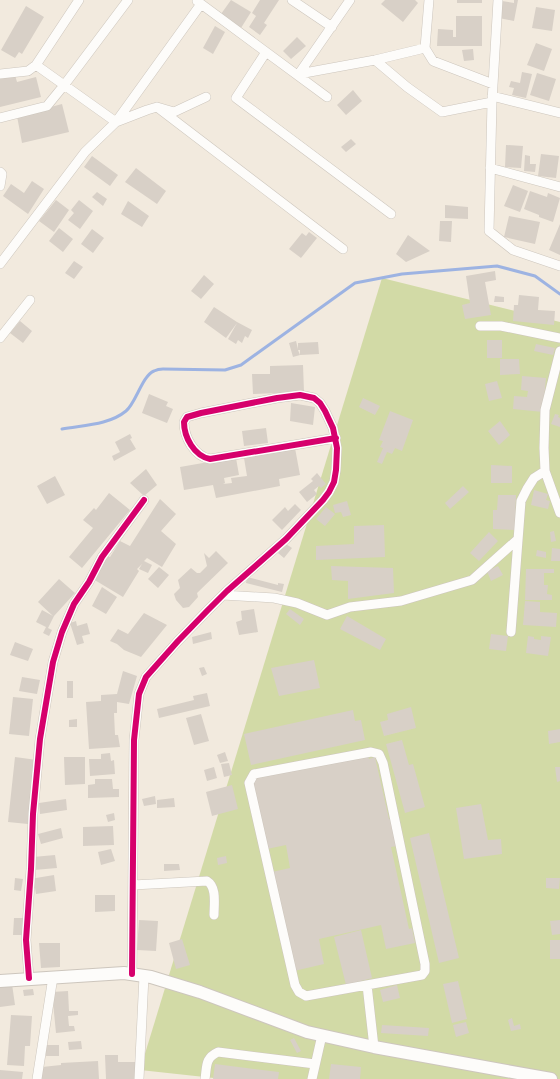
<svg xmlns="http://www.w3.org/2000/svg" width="560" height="1079" font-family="Quicksand,sans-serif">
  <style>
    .green { fill: #d2daa6 }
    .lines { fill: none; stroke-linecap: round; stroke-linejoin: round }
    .stream { stroke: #9db3e2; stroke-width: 3 }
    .building { fill: #d8d0c7 }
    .minor-casing { stroke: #cdc6bd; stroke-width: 10 }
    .major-casing { stroke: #cdc6bd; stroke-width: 14 }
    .minor { stroke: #fdfcfa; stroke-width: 9 }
    .major { stroke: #fdfcfa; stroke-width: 12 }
    .cycleway-casing { stroke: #fff; stroke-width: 8 }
    .cycleway { stroke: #d6006c; stroke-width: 6 }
  </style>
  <rect width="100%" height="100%" fill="#f2eade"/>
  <path class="green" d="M382,278L560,322V1079H223L140,1070Z"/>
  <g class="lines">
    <path class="stream" d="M62,429C84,425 109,425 126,411C136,403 142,376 154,371C156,370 160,369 163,369L225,370L241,365L355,283L402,274L497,266L535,276L560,294"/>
  </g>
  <path class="building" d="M231,0L251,12L241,28L221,14Z
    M260,0H279L264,23L267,25L260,35L249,27L256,16L252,13Z
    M385,0H415L418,3L403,22L381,4Z
    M457,0H482V3H457Z
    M514,0H518L514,21L499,18L502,1L514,3Z
    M26,6L44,17L22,54L19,52L15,58L1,50Z
    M536,7L555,10L552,31L532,28Z
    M456,16H482V46H437L438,29L453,30V37H456Z
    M215,26L225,32L213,54L203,48Z
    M297,37L306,46L291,59L283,51Z
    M536,43L552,49L544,71L527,65Z
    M473,49L474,60L464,61L462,50Z
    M522,72L532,74L526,98L512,95L514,88L509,87L511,81L520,83Z
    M537,73L556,79L549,101L530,95Z
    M15,75L17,82L36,77L41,97L0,107V79Z
    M353,90L362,101L346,115L337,105Z
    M62,104L69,132L22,143L17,116Z
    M351,139L356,144L346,152L341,147Z
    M506,145L523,146L521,168L505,167Z
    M541,154L559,156L556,178L538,176Z
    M525,155L530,156V164H536L535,172L524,171Z
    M92,156L118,175L110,186L84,167Z
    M136,168L166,191L157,204L125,182Z
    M32,181L44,189L28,214L3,196L11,184L24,193Z
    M513,185L528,191L520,212L504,206Z
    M530,191L547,197L548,193L560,198L553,222L539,217V215L524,209Z
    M97,192L107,199L103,206L92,197Z
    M56,200L69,210L54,232L39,221Z
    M79,200L93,211L80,229L68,220L74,213L71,210Z
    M128,201L149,216L142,227L121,214Z
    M445,205L468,207V219L445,218Z
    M509,216L540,222L535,244L504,237Z
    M440,221H452L451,242L439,241Z
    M560,224V255L549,250Z
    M59,228L73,239L63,252L49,241Z
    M92,229L104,238L93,253L81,244Z
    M309,232L317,238L301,258L289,249L302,233L306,236Z
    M408,235L430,251L406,262L396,254Z
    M74,261L83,267L74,279L65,273Z
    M495,271L496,280L485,282L491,315L465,319L462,305L470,303L466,276Z
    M204,275L214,284L201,299L191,291Z
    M519,295L539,297L538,310L555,311L554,325L513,321L514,305H518Z
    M495,296L504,297V302H494Z
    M214,307L237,322L252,330L248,338L245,336L242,343L238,340L236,344L228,339L237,323L226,338L204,322Z
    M20,321L32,331L23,343L10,333Z
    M487,340H502V358H487Z
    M296,341L298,349V343L318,342L319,354L300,355V350H298L300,355L293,357L289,343Z
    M536,344L555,348L553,355L534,351Z
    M500,359H519L520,374L500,375Z
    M303,365L304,392L253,394L252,374H270V366Z
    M522,376L546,378L543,412L513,409L514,396L527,397L528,391L521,390Z
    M497,381L502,398L489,401L485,384Z
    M149,394L168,402L166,406L173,409L167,423L142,413Z
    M363,398L380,406L375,415L359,407Z
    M291,403L315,407L313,425L290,421Z
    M390,411L413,420L402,451L395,448L392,454L387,452L382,464L377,462L383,448L380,447L383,441L379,440Z
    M555,414L559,415L558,417L560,418V427L551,424Z
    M500,421L510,435L499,445L488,431Z
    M266,428L268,443L244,446L242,431Z
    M130,434L132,438L130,439L136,449L114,461L112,456L120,452L115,442Z
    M295,448L300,475L279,479L280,486L216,498L213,485L184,490L180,467L220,460L236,458L239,475L224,478L225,483L223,484L232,483L231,478L247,476L244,458Z
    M491,465L512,466V483H491Z
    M146,469L157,485L144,496L130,483Z
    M317,473L326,484L321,488L319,486L314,490L317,494L307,502L299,492L313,481L311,479Z
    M55,476L65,495L47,504L37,486Z
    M463,486L469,492L450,509L445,503Z
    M534,490L548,494L546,500L550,501L548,509L531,505Z
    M109,493L130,510L82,568L69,557L93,528L83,520L94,508L96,510Z
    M498,495H516L515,530L493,529V510H497Z
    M160,499L176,514L161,531L176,544L162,567L147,558L144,561L152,565L148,573L139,569L142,564L137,569L139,571L123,597L93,579L107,556L110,557L120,541L130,546Z
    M347,501L351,515L343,517L341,512L335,513L333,505Z
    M295,504L301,510L282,530L272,520L285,507L288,511Z
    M326,507L335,514L325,526L316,519Z
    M384,525L385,557L316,560V546L354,544V526Z
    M554,531L556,541L551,542L550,532Z
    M489,532L498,541L479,561L470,553Z
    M286,544L292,548L284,558L278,553Z
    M552,548L560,549V561H551Z
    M537,550L546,552V558L536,556Z
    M216,551L228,563L197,593L198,597L189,607L183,608L176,600L174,594L180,588L178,580L191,568L197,573H200L207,566L204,553L209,558Z
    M331,566L393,568L394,593L348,599V581L332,580Z
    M498,566L503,575L491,581L487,571Z
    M159,567L169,575L158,588L148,579Z
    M526,569H554V573H544V585H548L547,594L552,595V600H525Z
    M247,577L278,585V583L284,584L282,592L246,583Z
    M59,579L75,593L54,616L48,628L52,630L49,636L43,633L46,627L36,622L42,610L53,616L38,602Z
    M102,587L117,597L106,614L92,606Z
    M525,601L540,602V612L557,613L556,627L523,625Z
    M254,609L258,632L239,635L236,622L242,620L241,611Z
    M290,609L304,619L300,625L286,614Z
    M144,613L167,625L141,657L124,650L117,644L110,641L118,629L128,634Z
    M347,616L386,639L380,650L340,629Z
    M76,621L77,626L87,623L90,634L82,636L84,643L77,645L70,623Z
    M211,632L212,639L193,644L192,637Z
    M491,634L508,636L506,651L489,649Z
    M528,636L534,637V639L541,640V636L551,637L548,656L526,653Z
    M15,642L33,649L28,661L10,655Z
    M314,660L320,688L279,696L271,668Z
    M204,667L207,674L202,676L199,668Z
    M123,671L137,676L129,704L117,702V713H114L115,735H118L120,747L89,749L86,702L101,701V695L117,694Z
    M22,677L40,680L37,694L19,691Z
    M67,681H73V698H67Z
    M207,693L210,706L159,718L157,709L194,700L193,696Z
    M13,697L33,699L29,736L9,734Z
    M411,707L416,728L384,736L380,722L388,720L387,714Z
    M353,710L355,721L361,720L365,740L251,765L244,734Z
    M201,714L209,741L194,745L186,718Z
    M77,719V727H69V720Z
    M560,729V742L549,744L548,731Z
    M402,740L409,765L413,764L425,807L405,813L386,744Z
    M225,752L228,761L220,763L217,755Z
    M110,753L111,761L114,760L115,774L90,776L89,759H101V754Z
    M368,755L369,759L375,757L389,819H391L397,846L391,847L409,929L412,928L415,943L386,949L381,925L319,939L324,964L294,971L272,872L290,868L286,845L267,849L251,779L341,759Z
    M15,757L37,760L28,824L8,822Z
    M64,757H85V784L65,785Z
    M229,763L232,775L224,777L221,764Z
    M214,767L217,778L207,781L204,770Z
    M555,767H560V781L557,782Z
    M95,779H112L113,789H119V797L88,798V785L95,784Z
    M232,785L238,809L212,816L206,792Z
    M155,796L156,804L144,806L142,799Z
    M174,798L175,807L157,808V800Z
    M66,799L67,810L40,814L39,803Z
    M481,804L488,840L501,839L502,854L464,859L456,808Z
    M114,813L115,820L108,822L106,815Z
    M113,826L114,845L83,846V827Z
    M61,828L63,838L41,844L38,834Z
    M429,833L459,958L439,963L410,838Z
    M111,849L115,861L101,865L98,852Z
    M55,855L57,868L34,870L33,857Z
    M226,856L227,863L218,865L217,858Z
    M164,864H179L180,870L164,871Z
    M54,875L56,891L36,894L35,888L31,889L30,879Z
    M15,878L23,879L21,891L14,890Z
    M546,878H560L559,889L546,888Z
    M95,895H115V911L95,912Z
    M14,918H26V935H13Z
    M139,920L158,921L156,951L137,950Z
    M560,920V934L552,935L550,921Z
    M361,930L372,978L346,985L334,937Z
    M182,939L190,965L176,969L169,943Z
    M550,940H560V959H550Z
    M39,943H60V967L41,968Z
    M458,981L467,1019L452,1023L443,984Z
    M12,984L15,1005L0,1007V985Z
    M397,985L400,998L383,1002L380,990Z
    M33,989L34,995L24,996L23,990Z
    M68,991L69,1011H78V1015L68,1016L69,1026H74L75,1031L56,1033L52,992Z
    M11,1015L32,1016L30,1046H25L24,1066L7,1065Z
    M512,1018L514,1026L520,1024L521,1029L511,1031L508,1020Z
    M466,1022L469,1033L456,1037L453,1025Z
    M382,1025L429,1028L428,1036L381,1033Z
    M294,1038L301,1051L297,1053L290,1040Z
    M81,1041L82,1049L69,1050L68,1042Z
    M46,1045H59V1056H46Z
    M105,1055H118V1062H135L136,1079H106Z
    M98,1061L99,1079H42V1067L61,1065V1063Z
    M215,1064L279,1072L278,1079H213Z
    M331,1064L361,1067L360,1079H329Z
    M0,1070L23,1072L22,1079H0Z"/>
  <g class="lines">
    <g class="minor-casing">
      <path id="minor" d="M292,0L332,27
        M429,0L425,48L433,61L493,84
        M498,0L492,102L489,231L513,250L560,266
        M197,1L327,97
        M266,52L236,98L391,214
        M375,60L407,87L442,112L492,102
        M36,65L116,122
        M0,74L28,71L36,65L79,0
        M299,74L375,60L425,48
        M298,75L350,0
        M492,96L560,113
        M157,107L343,249
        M0,118L47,106L65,84L128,0
        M116,122L147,110L157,107L174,112L206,97
        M490,168L560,187
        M0,172L2,174L0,186
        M0,264L85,152L116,122L201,4
        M480,326H501L560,338
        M0,338L30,300
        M560,351L545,410L544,448L545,471L560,513
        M223,595L274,598L297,603L327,615L350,607L401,601L472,580L518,539
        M511,632L521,501L527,489L534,478L545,471
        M371,752L379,754L383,763L425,964V971L422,975L306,996L299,992L295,985L249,783L254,774Z
        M133,885L207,881C217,887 214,904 214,915
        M132,974L134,740L139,694L146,677L178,641L207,611L227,591L286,539L323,500L329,492L334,482L336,470L337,448L333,428L325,411L320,403L314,398L300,395L277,398L201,413L187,417L184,422C184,437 194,456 210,459L336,438
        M29,978L26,940L31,869L33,814L40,739L53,662L62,632L74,604L89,582L102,557L144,500
        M367,985L374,1047
        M37,1079L53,977
        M139,1079L144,976
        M205,1079C207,1066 205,1058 218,1052L315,1064
        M312,1079L322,1035"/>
    </g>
    <g class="major-casing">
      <path id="major" d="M0,981L124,973L151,977L200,992L307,1032L374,1047L551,1079"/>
    </g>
    <use href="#minor" class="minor"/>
    <use href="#major" class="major"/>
    <g class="cycleway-casing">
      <path id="cycleway" d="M132,974L134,740L139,694L146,677L178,641L207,611L227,591L286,539L323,500L329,492L334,482L336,470L337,448L333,428L325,411L320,403L314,398L300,395L277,398L201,413L187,417L184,422C184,437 194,456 210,459L336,438
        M29,978L26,940L31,869L33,814L40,739L53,662L62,632L74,604L89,582L102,557L144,500"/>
    </g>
    <use href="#cycleway" class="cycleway"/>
  </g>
</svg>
